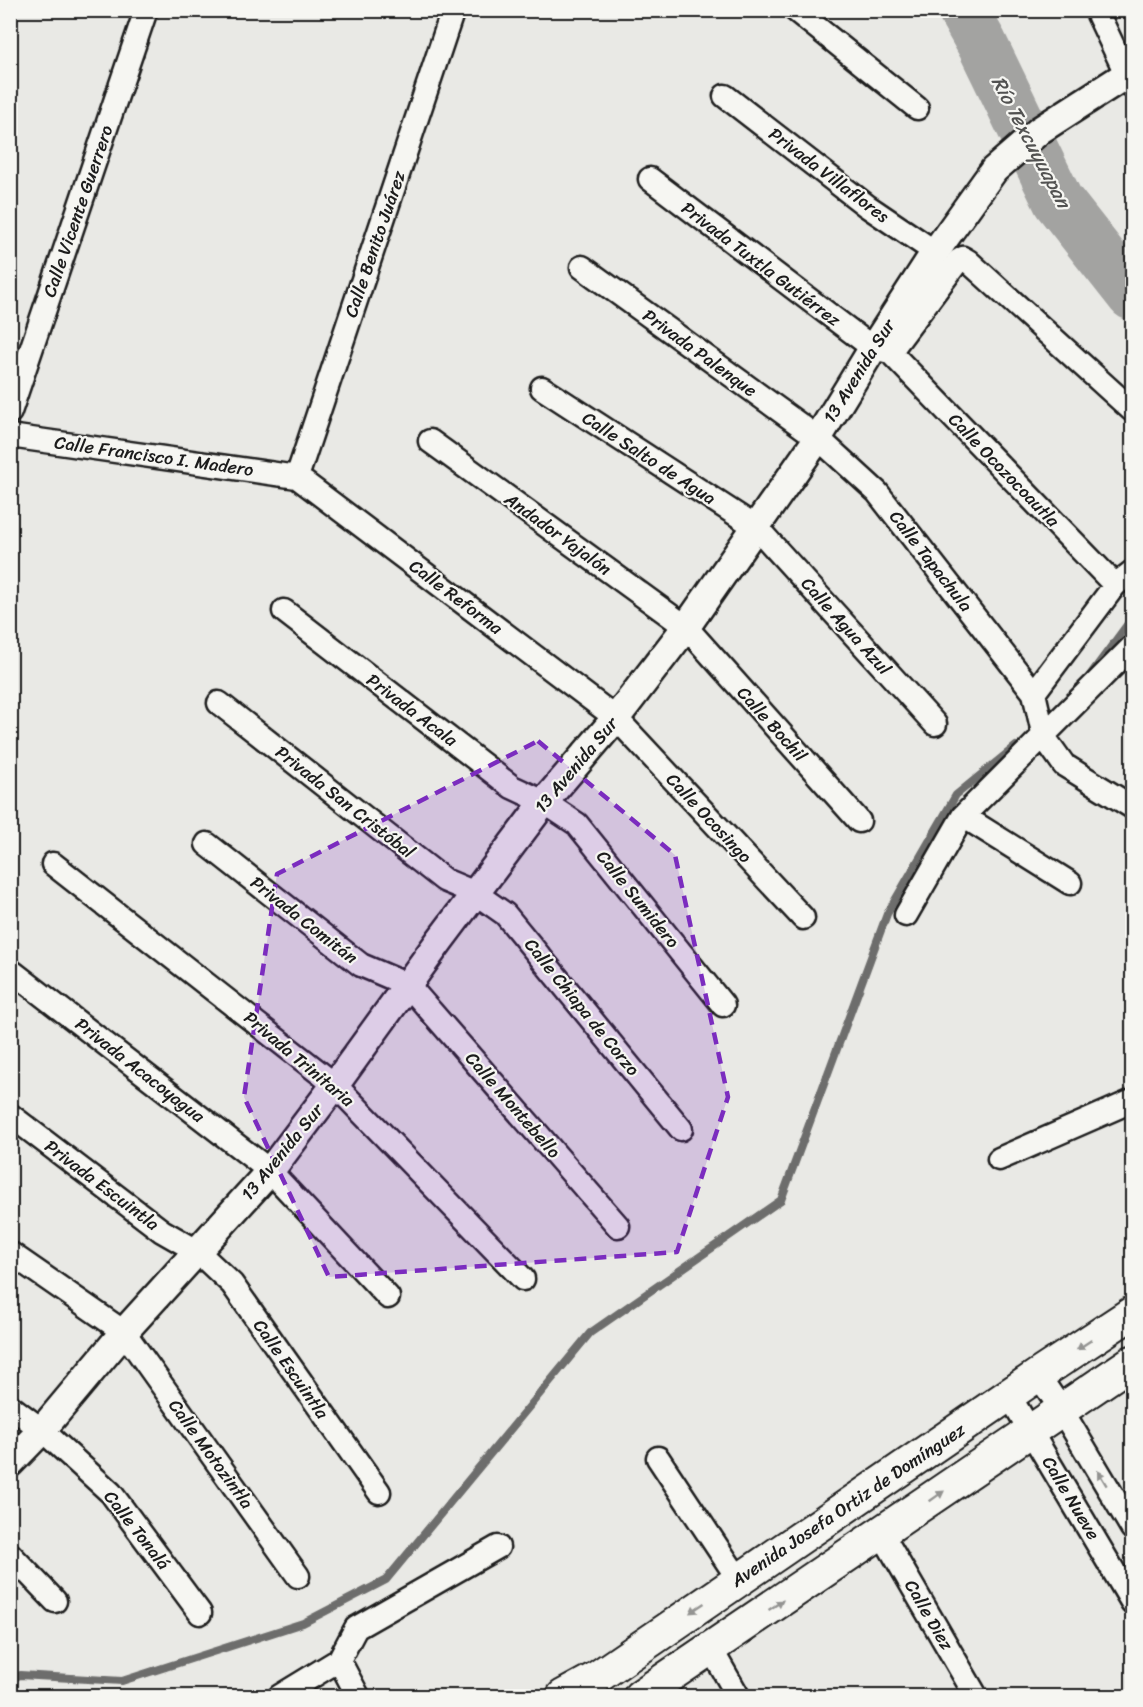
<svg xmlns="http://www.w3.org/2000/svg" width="1143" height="1707" font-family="Sriracha,sans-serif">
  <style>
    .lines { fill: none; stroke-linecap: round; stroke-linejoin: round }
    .stream { stroke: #6d6d6c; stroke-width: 8 }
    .river { stroke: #a3a3a1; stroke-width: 51 }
    .minor-casing { stroke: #1c1c1c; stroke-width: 27 }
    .tertiary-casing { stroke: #1c1c1c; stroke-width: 32 }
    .secondary-casing { stroke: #1c1c1c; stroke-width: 36 }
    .minor { stroke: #f6f6f2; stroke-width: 22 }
    .tertiary { stroke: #f6f6f2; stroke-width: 27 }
    .secondary { stroke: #f6f6f2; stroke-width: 32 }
    .oneway { fill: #949492 }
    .marked { fill: #7b2cbf; fill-opacity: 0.2; stroke: #7b2cbf; stroke-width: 4.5; stroke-dasharray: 12 8; stroke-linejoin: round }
    .labels { text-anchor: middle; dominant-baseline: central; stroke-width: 4.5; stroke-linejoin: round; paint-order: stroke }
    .street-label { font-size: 18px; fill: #1c1c1c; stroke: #f6f6f2 }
    .water-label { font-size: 20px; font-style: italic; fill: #525251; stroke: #f6f6f2 }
  </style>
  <rect width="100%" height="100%" fill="#e9e9e5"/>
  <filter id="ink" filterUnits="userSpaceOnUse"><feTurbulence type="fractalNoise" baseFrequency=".0167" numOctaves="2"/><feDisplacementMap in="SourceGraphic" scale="12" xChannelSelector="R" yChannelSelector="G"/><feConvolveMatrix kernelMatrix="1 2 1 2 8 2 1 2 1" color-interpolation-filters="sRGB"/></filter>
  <g filter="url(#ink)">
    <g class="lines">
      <path class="stream" d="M1090,675L1132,618
        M10,1680L20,1675L122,1681L303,1623L386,1580L590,1333L781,1200L887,914L956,795L1016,746"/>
      <path class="river" d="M963,10L982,44L1058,201L1132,295"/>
      <g class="minor-casing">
        <path id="minor" d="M795,10L917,108
          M1096,10L1132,86
          M725,96L867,206L935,252
          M650,179L873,348L890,352L1115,585
          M582,267L818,438L877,492L1034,693L1044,737L1064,765L1132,807
          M890,352L958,261L963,258L968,261L1132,410
          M542,388L757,528L935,724
          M10,412L146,10
          M10,436L297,477L616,718L803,918
          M430,441L686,627L859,821
          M297,477L453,10
          M284,611L512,787L544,802L577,824L723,1005
          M1034,693L1115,585L1132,572
          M219,703L444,880L475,893L505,914L681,1129
          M963,816L1070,883
          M207,844L361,965L408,985L618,1226
          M53,864L335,1085L523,1279
          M906,915L963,816L1132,647
          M10,970L270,1171L388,1297
          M10,1115L162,1231L197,1251L232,1284L379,1492
          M999,1159L1132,1101
          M10,1253L124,1332L298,1576
          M1038,1375L1061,1409L1132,1528
          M1009,1395L1132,1602
          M10,1406L42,1430L111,1493L200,1613
          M658,1458L739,1580
          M882,1534L976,1696
          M10,1554L55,1601
          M711,1649L738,1696
          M339,1660L358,1696
          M280,1696L339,1660L356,1628L498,1547"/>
      </g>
      <g class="tertiary-casing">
        <path id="tertiary" d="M10,1463L42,1430L124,1332L270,1171L335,1085L440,940L544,802L616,718L686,627L818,438L873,348L935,252L994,170L1040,130L1132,71"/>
      </g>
      <g class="secondary-casing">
        <path id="secondary" d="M563,1696L596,1678L1038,1375L1132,1313
          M640,1696L1132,1362"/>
      </g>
      <use href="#minor" class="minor"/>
      <use href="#tertiary" class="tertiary"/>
      <use href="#secondary" class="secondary"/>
    </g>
    <defs><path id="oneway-solid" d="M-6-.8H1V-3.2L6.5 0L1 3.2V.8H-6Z" transform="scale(1.5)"/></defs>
    <g class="oneway">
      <use href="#oneway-solid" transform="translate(1084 1345) rotate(147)"/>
      <use href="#oneway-solid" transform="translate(1102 1478) rotate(-121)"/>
      <use href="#oneway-solid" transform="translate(937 1496) rotate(-35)"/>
      <use href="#oneway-solid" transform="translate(776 1605) rotate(-34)"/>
      <use href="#oneway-solid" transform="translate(697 1608) rotate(146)"/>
    </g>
  </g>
  <path class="marked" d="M538,741L675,855L728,1097L677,1252L329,1277L244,1097L277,874Z"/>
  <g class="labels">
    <g class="street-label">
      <text transform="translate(829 175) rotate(37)">Privada Villaflores</text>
      <text transform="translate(78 211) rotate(-71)">Calle Vicente Guerrero</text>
      <text transform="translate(375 244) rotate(-71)">Calle Benito Juárez</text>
      <text transform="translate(761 264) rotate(37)">Privada Tuxtla Gutiérrez</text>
      <text transform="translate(700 353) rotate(36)">Privada Palenque</text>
      <text transform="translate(859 371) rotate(-58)">13 Avenida Sur</text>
      <text transform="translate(154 456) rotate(8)">Calle Francisco I. Madero</text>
      <text transform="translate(649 458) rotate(33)">Calle Salto de Agua</text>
      <text transform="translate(1004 470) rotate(46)">Calle Ocozocoautla</text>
      <text transform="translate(558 534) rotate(36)">Andador Yajalón</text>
      <text transform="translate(931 561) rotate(52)">Calle Tapachula</text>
      <text transform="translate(456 597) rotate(37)">Calle Reforma</text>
      <text transform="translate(846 626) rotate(48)">Calle Agua Azul</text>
      <text transform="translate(412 710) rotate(37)">Privada Acala</text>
      <text transform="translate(772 724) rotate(48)">Calle Bochil</text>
      <text transform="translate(576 765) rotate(-50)">13 Avenida Sur</text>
      <text transform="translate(345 802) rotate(38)">Privada San Cristóbal</text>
      <text transform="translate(709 818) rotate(47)">Calle Ocosingo</text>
      <text transform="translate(638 899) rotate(51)">Calle Sumidero</text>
      <text transform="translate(304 920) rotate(38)">Privada Comitán</text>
      <text transform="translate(582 1007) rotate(51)">Calle Chiapa de Corzo</text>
      <text transform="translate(299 1059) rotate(40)">Privada Trinitaria</text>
      <text transform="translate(140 1070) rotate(38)">Privada Acacoyagua</text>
      <text transform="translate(513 1105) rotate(49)">Calle Montebello</text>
      <text transform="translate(282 1152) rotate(-51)">13 Avenida Sur</text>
      <text transform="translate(102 1185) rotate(37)">Privada Escuintla</text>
      <text transform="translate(291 1369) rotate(55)">Calle Escuintla</text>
      <text transform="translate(211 1454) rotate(54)">Calle Motozintla</text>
      <text transform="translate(1071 1498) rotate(59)">Calle Nueve</text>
      <text transform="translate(848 1505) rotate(-34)">Avenida Josefa Ortiz de Domínguez</text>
      <text transform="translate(137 1530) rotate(52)">Calle Tonalá</text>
      <text transform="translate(929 1615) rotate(60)">Calle Diez</text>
    </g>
    <g class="water-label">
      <text transform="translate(1031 142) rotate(62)">Río Texcuyuapan</text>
    </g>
  </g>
  <rect width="1143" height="1707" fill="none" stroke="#f6f6f2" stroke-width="36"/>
  <rect x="18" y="18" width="1107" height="1671" fill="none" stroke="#1c1c1c" stroke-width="2" filter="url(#ink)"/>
</svg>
